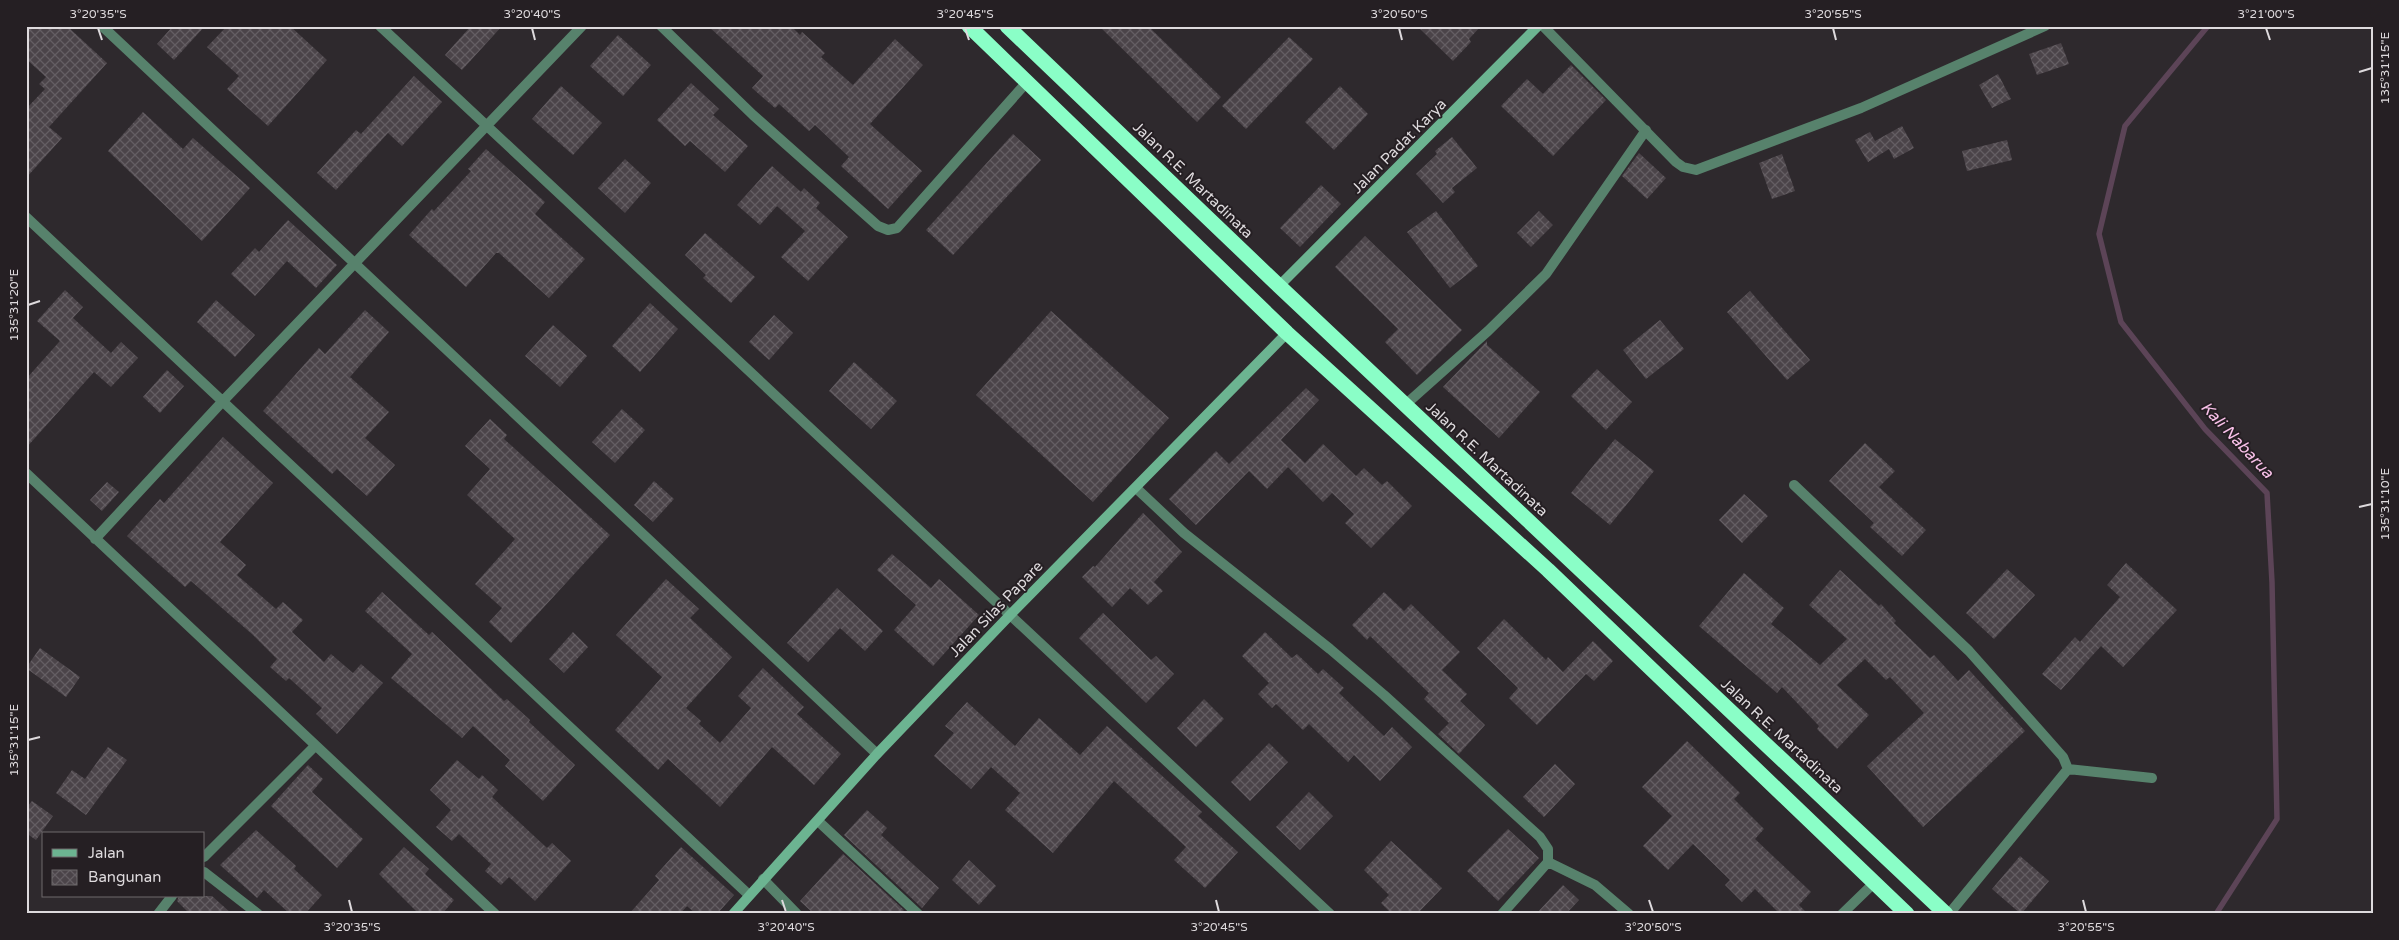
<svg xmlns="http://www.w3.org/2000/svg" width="2399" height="940" font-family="'Varela Round',sans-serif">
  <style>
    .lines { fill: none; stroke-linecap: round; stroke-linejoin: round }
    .stream { stroke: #5c4457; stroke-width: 5.5 }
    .building { fill: url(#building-cross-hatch) }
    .street { stroke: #57826c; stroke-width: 10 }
    .secondary { stroke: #6cb491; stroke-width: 10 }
    .highway { stroke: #8afec7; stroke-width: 15 }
    .ticks { fill: none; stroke: #dedadd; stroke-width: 2 }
    .labels { text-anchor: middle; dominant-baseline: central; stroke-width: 4; stroke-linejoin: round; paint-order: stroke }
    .street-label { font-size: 15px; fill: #dedadd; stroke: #251f23 }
    .water-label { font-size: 16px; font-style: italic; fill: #f9c1e9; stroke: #251f23 }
    .neatline { fill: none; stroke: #dedadd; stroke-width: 2 }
    .ticks-label { font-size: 12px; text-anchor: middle; fill: #dedadd }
  </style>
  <defs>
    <pattern id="building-cross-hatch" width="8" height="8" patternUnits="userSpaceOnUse" patternTransform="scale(1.25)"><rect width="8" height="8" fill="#4b4449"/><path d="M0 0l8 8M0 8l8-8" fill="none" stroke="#645e63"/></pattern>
  </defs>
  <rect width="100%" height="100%" fill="#2e292d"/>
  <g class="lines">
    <path class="stream" d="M2208,26L2125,126L2099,234L2121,322L2205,429L2267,493L2272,582L2277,819L2216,914"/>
  </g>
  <path class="building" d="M26,26H67L107,63L49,127L62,138L26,178V109L45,89L39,84L46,77L26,59Z
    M173,26H205L174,60L157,44Z
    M227,26H290L327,60L268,126L227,89L239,76L207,47Z
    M471,26H502L462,70L445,55Z
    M708,26H791L800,35L802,32L825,53L821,57L853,85L895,39L923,65L870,124L922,171L888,209L841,166L849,157L815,125L809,131L779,104L775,108L752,88L763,76Z
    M1099,26H1148L1221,97L1197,122Z
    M1417,26H1481L1469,39L1471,42L1453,61Z
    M618,35L651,65L623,96L590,66Z
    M1289,37L1313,59L1246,129L1222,106Z
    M2061,43L2069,64L2037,75L2029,54Z
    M1571,65L1606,100L1553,156L1501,106L1527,79L1543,94Z
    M1998,74L2011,99L1992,108L1979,85Z
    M414,76L442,102L402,146L388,133L336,190L317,173L356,130L361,134Z
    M691,83L719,109L713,115L748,146L725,172L690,141L685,146L657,120Z
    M561,86L602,123L573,155L532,119Z
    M1340,86L1368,114L1334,150L1305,122Z
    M143,112L183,149L193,138L250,188L202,241L108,151Z
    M1902,126L1914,148L1894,159L1889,149L1868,162L1855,140L1870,132L1875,141Z
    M1013,134L1041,160L953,255L926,230Z
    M1452,137L1477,168L1452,188L1455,192L1443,203L1416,174L1437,154L1435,151Z
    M2007,140L2012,160L1967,171L1962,151Z
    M486,149L545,202L535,214L585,259L549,298L499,253H496L466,287L409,235L432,209L434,211L471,171L468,169Z
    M1639,153L1666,178L1647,199L1622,176Z
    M1782,154L1795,191L1772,199L1759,163Z
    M625,159L651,183L625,213L598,188Z
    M772,166L801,192L804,188L820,203L816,208L848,237L808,281L781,257L805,231L777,206L760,225L737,205Z
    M1321,185L1341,204L1300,247L1280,228Z
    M1436,211L1478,266L1450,288L1407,232Z
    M1539,211L1553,225L1531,247L1517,233Z
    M288,220L337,265L316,288L287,261L255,296L231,274L255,248L259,252Z
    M705,233L755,277L731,303L703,278L706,275L685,255Z
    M1365,236L1462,330L1417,375L1385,342L1398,329L1335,267Z
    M65,290L83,307L73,318L111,353L121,342L138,358L111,387L94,372L26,448V379L60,341L37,321Z
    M1750,291L1810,360L1787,380L1727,312Z
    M216,300L255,335L235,357L197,322Z
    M650,303L678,329L640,372L612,346Z
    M365,310L389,332L350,377L389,412L365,438L395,465L367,496L337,469L332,474L263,411L319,348L325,354Z
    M1051,311L1169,418L1093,502L976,395Z
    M774,315L793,333L769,360L749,342Z
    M1660,320L1684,349L1646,379L1623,350Z
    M553,325L587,356L560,387L525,356Z
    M1487,341V345L1540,392L1499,438L1443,387Z
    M854,362L897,401L871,429L829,391Z
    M1597,369L1632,402L1606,430L1571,396Z
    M167,370L184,386L160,413L143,397Z
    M1306,388L1319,400L1281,440L1305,463L1323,444L1356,476L1364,468L1382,485L1387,481L1412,506L1371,548L1345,523L1354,514L1332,493L1323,502L1288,467L1267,489L1249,471L1196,525L1169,499L1216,451L1229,464Z
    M622,409L645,430L615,463L592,442Z
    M490,419L507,435L504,439L610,535L511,643L489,622L502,608L475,584L515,539L467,495L490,469L465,446Z
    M223,437L273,483L220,542L246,565L237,575L276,609L283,602L303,620L292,632L324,662L331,654L353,673L361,664L383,683L337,734L316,714L322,708L289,678L286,681L270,667L277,659L253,635L191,581L185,587L127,536L160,499L164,503Z
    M1615,439L1654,471L1610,525L1571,493Z
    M1865,443L1895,471L1879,487L1926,530L1902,556L1870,527L1874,523L1829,481Z
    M654,481L674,499L653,522L634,505Z
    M107,482L119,492L102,511L90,500Z
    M1744,494L1768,516L1742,543L1719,520Z
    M1143,513L1182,552L1154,582L1163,591L1148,605L1130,588L1112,607L1082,577L1093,566L1095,567Z
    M892,554L931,588L939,579L979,615L933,666L894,630L916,605L877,570Z
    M2126,563L2177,610L2123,667L2101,646L2061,690L2042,674L2075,637L2080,642L2120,597L2107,585Z
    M2007,569L2035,595L1994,639L1966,613Z
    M1840,570L1879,606L1881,604L1896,621L1894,623L1930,658L1934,655L1958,681L1969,670L2025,731L1923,827L1867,766L1924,713L1890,677L1886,680L1865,659L1837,685L1869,715L1837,749L1817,729L1819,726L1782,687L1777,693L1699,626L1744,573L1784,608L1771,624L1820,665L1847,639L1809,605Z
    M666,579L699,609L690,618L732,657L686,708L701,721L699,724L720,743L751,708L738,696L763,668L804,707L797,714L841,754L814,785L772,747L720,807L668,759L658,770L615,730L662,677L616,635Z
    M837,588L883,631L865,651L840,628L808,662L787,643Z
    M382,592L429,635L432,632L504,701L507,699L530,720L529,722L575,765L543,801L505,766L510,760L473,726L462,738L391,678L412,654L365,611Z
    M1384,592L1404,611L1411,604L1460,652L1442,670L1467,694L1460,701L1485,725L1459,754L1438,734L1449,723L1424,699L1429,693L1370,636L1367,640L1352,625Z
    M1103,613L1151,660L1156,656L1174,674L1146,703L1079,638Z
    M1504,619L1546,660L1548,657L1563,672L1593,641L1613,661L1594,681L1586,674L1537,725L1509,698L1518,688L1477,648Z
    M573,632L588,647L564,673L549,659Z
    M1265,632L1292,658L1297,654L1318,674L1323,669L1344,688L1339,693L1384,736L1392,727L1412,747L1380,781L1354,755L1348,762L1309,724L1303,730L1276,704L1272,708L1258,694L1269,683L1242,656Z
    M40,648L80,677L66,697L26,668Z
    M1204,699L1224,719L1196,747L1177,728Z
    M967,702L1015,746L1039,718L1080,755L1107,726L1202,812L1198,816L1238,852L1205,888L1174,860L1186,847L1114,781L1053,853L1005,810L1020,793L991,767L971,789L934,756L954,733L945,726Z
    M1687,741L1740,793L1734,799L1764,829L1755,839L1811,892L1799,905L1808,914H1780L1755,889L1742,902L1725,885L1730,880L1693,844L1668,870L1643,846L1672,816L1642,787Z
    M1269,743L1288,762L1250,801L1231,782Z
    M108,747L127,760L86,815L56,793L72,770L85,779Z
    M457,760L479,779L482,775L498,790L492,797L547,848L552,843L571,861L535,901L509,877L501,885L485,871L491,864L459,834L452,841L436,827L451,810L430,790Z
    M1555,764L1575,784L1544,817L1523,797Z
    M308,765L323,779L312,792L363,839L337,868L271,806Z
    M1309,792L1333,816L1300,850L1276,827Z
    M32,801L53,816L36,840L26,833V808Z
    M867,810L887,828L881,835L939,888L922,908L844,835Z
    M1508,829L1539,858L1498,901L1467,871Z
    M256,830L296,866L294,869L322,895L305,914H290L264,890L257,898L220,865Z
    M1391,841L1442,888L1417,914H1392L1381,903L1389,895L1364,870Z
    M404,847L429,869L425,874L454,900L442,914H419L379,874Z
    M681,847L734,895L717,914H696L687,906L680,914H629L659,880L655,876Z
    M843,854L904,910L900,914H814L800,901Z
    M2020,856L2049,881L2021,914L1992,889Z
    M969,860L996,886L979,905L952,880Z
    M1563,885L1579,900L1566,914H1536Z
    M179,896H212L232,914H190L177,901Z"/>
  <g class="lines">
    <path class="street" d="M102,26L877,754
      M380,26L1330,914
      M661,26L753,115L878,226L888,230L897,228L1027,82
      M1543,26L1676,162L1683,167L1696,170L1861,108L2045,26
      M26,217L749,895
      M1405,405L1488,331L1546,274L1646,130
      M26,473L495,914
      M1794,485L1969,651L2063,757L2068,769
      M1136,488L1184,533L1330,649L1384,695L1540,837L1548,849V862L1502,914
      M95,539L222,402L582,26
      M2068,769L2152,778
      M818,821L918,914
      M204,857L315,746
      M1548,862L1595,885L1629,914
      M204,872L258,914
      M763,879L797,914
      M158,914L172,896
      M1842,914L1874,883
      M1949,914L2068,769"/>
    <path class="secondary" d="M1279,286L1538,26
      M733,914L877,754L1011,614L1287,333"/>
    <path class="highway" d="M969,26L1287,333L1548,570L1907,914
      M1007,26L1279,286L1946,914"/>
  </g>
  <path class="ticks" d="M98,28L102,40M532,28L535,40M965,28L969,40M1399,28L1402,40M1833,28L1836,40M2266,28L2270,40M2359,72L2372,68M28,305L40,301M2359,507L2372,504M28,740L40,737M349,900L352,912M782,900L786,912M1216,900L1219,912M1649,900L1653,912M2083,900L2086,912"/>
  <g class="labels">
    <g class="street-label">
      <text transform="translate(1399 146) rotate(-45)">Jalan Padat Karya</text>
      <text transform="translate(1193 180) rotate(44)">Jalan R.E. Martadinata</text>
      <text transform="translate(1487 459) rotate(43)">Jalan R.E. Martadinata</text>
      <text transform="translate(996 609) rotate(-46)">Jalan Silas Papare</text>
      <text transform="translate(1782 736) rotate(43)">Jalan R.E. Martadinata</text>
    </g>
    <g class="water-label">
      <text transform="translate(2237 440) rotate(47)">Kali Nabarua</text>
    </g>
  </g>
  <rect width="2399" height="940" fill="none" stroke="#251f23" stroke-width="55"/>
  <rect x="42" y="832" width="162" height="65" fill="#251f23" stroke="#6f6a6d"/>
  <rect x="52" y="849" width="25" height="8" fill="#6cb491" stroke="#6f6a6d"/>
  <text x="88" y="858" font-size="15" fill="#dedadd">Jalan</text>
  <rect x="52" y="870" width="25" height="15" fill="url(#building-cross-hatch)" stroke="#6f6a6d"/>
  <text x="88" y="882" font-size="15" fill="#dedadd">Bangunan</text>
  <rect x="28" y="28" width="2344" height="884" class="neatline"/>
  <g class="ticks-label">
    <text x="98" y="18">3°20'35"S</text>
    <text x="532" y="18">3°20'40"S</text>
    <text x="965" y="18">3°20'45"S</text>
    <text x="1399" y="18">3°20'50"S</text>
    <text x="1833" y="18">3°20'55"S</text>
    <text x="2266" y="18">3°21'00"S</text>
    <text transform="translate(2385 68) rotate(-90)" y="4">135°31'15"E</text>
    <text transform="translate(14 305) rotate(-90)" y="4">135°31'20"E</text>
    <text transform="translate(2385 504) rotate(-90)" y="4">135°31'10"E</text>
    <text transform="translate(14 740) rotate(-90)" y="4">135°31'15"E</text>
    <text x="352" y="931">3°20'35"S</text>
    <text x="786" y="931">3°20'40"S</text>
    <text x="1219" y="931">3°20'45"S</text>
    <text x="1653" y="931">3°20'50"S</text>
    <text x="2086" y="931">3°20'55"S</text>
  </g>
</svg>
